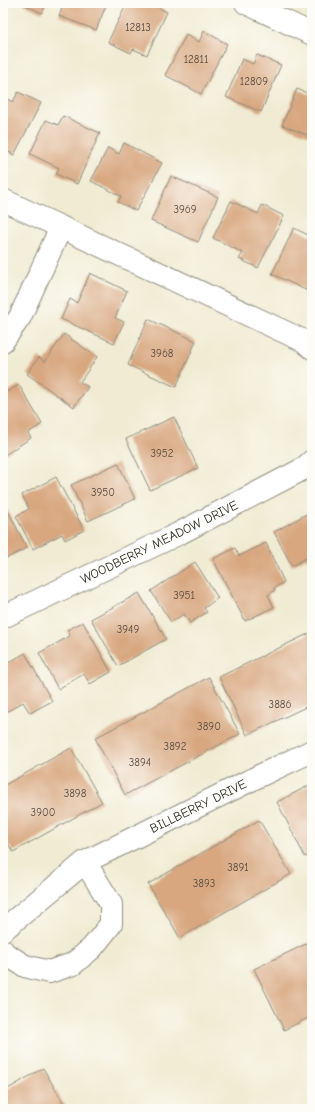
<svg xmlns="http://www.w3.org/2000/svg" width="315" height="1112" font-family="'Comic Neue',sans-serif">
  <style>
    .building { fill: #d8a780 }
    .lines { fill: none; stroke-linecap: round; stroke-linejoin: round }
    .street-casing { stroke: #8e8b7e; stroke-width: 24 }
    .street { stroke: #fff; stroke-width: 22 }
    .labels { text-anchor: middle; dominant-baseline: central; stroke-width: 3; stroke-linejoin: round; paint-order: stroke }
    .number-label { font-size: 11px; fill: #564a40 }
    .street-label { font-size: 13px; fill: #2b2b2b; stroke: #fdfcf7 }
  </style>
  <rect width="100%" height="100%" fill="#fdfcf7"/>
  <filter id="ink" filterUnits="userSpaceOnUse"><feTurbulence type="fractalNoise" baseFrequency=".025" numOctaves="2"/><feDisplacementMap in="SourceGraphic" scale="8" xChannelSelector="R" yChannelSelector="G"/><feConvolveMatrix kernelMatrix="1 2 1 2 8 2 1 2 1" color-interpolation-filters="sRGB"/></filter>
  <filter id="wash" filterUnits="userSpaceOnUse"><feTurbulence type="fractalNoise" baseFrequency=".012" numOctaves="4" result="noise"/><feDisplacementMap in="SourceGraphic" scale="16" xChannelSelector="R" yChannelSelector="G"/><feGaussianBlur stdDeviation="0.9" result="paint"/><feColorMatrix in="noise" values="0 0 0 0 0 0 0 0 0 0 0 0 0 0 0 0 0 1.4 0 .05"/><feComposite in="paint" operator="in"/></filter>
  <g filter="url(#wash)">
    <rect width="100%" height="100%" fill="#f0ebd2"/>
    <g id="blocks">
      <path class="building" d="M21,3H47L42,13Z
        M64,3H107L96,30L59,16Z
        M127,3H150L167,12L147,55L133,49L131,53L108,42Z
        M204,31L227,44L201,94L165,75L186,35L199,42Z
        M257,55L281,65L261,112L226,97L242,59L253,64Z
        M297,89L312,95V137L282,125Z
        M18,92L41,103L14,155L3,149V97L13,102Z
        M63,116L100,133L77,184L56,174L59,168L30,154L46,120L58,125Z
        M124,143L162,163L136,211L118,202L121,196L91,181L108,148L119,154Z
        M171,176L218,197L198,242L151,221Z
        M231,201L258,214L262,205L284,216L258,268L239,259L243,253L213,238Z
        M294,228L312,237V293L272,274Z
        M90,273L127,291L115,318L124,322L114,343L61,319L70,299L77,303Z
        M148,319L196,341L176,387L128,365Z
        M64,334L97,357L80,382L88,387L74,407L27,374L39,357L45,362Z
        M19,385L42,424L28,433L31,438L3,456V394Z
        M174,417L198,468L150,490L126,439Z
        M118,463L135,499L88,521L71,485Z
        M56,477L84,530L65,540L62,534L33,549L16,516L29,509L22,495Z
        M3,501L27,548L3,560Z
        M312,511V568L306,558L292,566L274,532Z
        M266,543L284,582L274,588V591L268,595L274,607L245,621L213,559L235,548L239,556Z
        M195,562L218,598L204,608L207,612L190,623L184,614L171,622L151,591Z
        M139,593L166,639L118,666L91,619Z
        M83,622L111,672L90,684L84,674L58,689L39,653L70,636L67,630Z
        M312,632V704L247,735L219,677Z
        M25,653L52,701L30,713L23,702L3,714V666Z
        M209,677L240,734L125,795L95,738Z
        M71,748L102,802L13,852L3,835V786Z
        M312,784V854L305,857L277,802Z
        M259,820L291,874L180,938L148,884Z
        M312,941V1016L284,1030L254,969Z
        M43,1068L67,1109H3V1092Z"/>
    </g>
  </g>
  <g filter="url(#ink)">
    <use href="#blocks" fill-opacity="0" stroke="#8e8b7e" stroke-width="1"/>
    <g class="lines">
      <g class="street-casing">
        <path id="street" d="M246,3L312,34
          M3,200L304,341L312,348
          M3,341L20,317L61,227
          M3,617L178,534L303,469L312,461
          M3,930L85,862L257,777L312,751
          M3,951L4,953L25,966L49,972L73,964L92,948L111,924V904L85,862"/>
      </g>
      <use href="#street" class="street"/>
    </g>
  </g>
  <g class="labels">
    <g class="number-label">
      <text x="138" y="27">12813</text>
      <text x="196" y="59">12811</text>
      <text x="254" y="81">12809</text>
      <text x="185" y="209">3969</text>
      <text x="162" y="353">3968</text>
      <text x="162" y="453">3952</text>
      <text x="103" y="492">3950</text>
      <text x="184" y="595">3951</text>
      <text x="128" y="629">3949</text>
      <text x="280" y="704">3886</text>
      <text x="209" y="726">3890</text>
      <text x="175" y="746">3892</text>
      <text x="140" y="762">3894</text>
      <text x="75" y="793">3898</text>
      <text x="43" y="812">3900</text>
      <text x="238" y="867">3891</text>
      <text x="204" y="883">3893</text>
    </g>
    <g class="street-label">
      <text transform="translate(159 542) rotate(-26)">WOODBERRY MEADOW DRIVE</text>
      <text transform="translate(198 806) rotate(-26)">BILLBERRY DRIVE</text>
    </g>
  </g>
  <rect width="315" height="1112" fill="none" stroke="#fdfcf7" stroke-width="16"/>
</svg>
